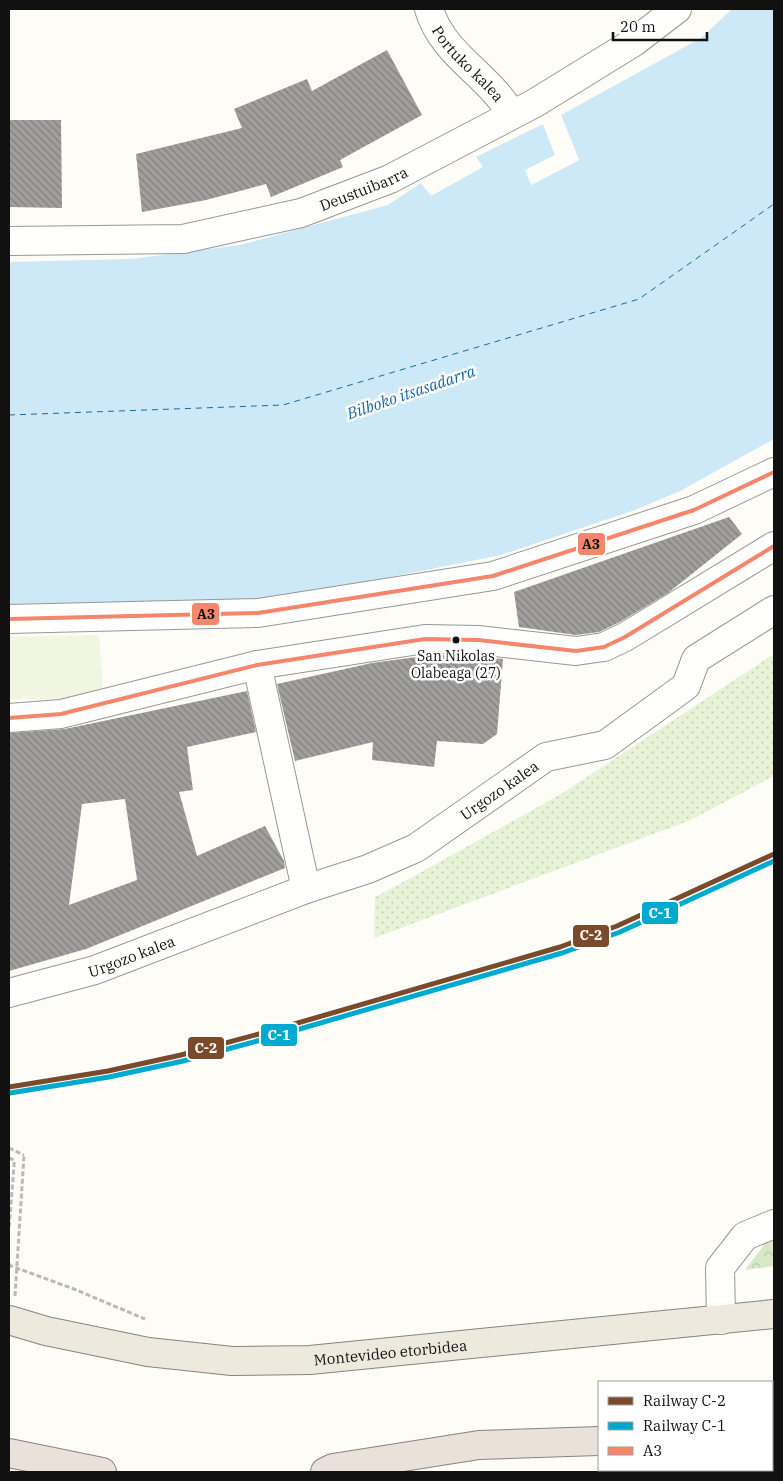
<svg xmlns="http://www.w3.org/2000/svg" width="783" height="1481" font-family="'IBM Plex Serif',serif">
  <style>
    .grass { fill: url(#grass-dots) }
    .forest { fill: url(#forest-crowns) }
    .pitch { fill: #f0f6e1 }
    .water { fill: #cde8f7 }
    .pier { fill: #fdfcf7 }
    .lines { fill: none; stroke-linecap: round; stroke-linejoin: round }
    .ferry { stroke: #1768a6; stroke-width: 1; stroke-dasharray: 6 5; stroke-linecap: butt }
    .building { fill: url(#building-back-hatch); fill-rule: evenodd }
    .minor-casing { stroke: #979795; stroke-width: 30 }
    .major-casing { stroke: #858482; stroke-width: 30 }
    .highway-casing { stroke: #858482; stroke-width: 30 }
    .path { stroke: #b9b9b8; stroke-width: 3; stroke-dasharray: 5 2.5; stroke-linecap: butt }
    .minor { stroke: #fffffe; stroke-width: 28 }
    .major { stroke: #ede9dc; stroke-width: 28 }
    .highway { stroke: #eae1d8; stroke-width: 28 }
    .path-bridge { stroke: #b9b9b8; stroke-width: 3; stroke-dasharray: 5 2.5; stroke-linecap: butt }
    .bus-1-casing { stroke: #fff; stroke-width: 8 }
    .bus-1 { stroke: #f4866c; stroke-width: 4 }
    .rail-1-casing { stroke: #fff; stroke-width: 9 }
    .rail-2-casing { stroke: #fff; stroke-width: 9 }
    .rail-1 { stroke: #7a4b2a; stroke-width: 5 }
    .rail-2 { stroke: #00a9ce; stroke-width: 5 }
    .bus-dot { fill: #111; stroke: #fff; stroke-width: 2 }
    .labels { text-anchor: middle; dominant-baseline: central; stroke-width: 5; stroke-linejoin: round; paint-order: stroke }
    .bus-label { font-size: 14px; fill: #111; stroke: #fff }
    .street-label { font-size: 15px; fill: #111; stroke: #fff }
    .water-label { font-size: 16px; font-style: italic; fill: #1768a6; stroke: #fff }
    .line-badge { stroke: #fff; stroke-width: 2 }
    .badge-label { font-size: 14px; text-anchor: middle; font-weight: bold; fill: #fff }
    .pale-badge-label { font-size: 14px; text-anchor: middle; font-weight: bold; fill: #111 }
  </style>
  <defs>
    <pattern id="grass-dots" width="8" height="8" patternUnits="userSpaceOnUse" patternTransform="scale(1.25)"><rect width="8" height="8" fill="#e7f3d7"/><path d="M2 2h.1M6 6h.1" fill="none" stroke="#c5cfb8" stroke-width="1.8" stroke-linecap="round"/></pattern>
    <pattern id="forest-crowns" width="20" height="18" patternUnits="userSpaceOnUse" patternTransform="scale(1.25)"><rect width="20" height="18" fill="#d8eac5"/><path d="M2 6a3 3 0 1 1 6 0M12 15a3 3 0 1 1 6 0" fill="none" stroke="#b8c8a8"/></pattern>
    <pattern id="building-back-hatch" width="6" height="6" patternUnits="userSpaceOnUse" patternTransform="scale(1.25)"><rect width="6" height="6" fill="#a19f9c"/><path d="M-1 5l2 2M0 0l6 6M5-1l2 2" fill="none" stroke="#82807e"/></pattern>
  </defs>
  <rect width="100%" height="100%" fill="#fdfcf7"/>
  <path class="grass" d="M774,654V776L691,820L374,938L375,897L418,874L561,794Z"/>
  <path class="forest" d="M774,1239V1266L745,1270L767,1241Z"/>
  <path class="pitch" d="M99,635L103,687L72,699H9V637Z"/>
  <path class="water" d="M732,9H774V439L680,491L635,510L501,555L325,590L255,602L9,604V262L131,259L240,245L388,205L421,183L431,196L483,167L476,157L543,124L555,155L526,170L531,185L579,160L561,115L701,38Z"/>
  <path class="pier" d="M561,115L579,160L531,185L525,170L555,155L543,124L545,123L558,155L529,171L533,182L576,159L559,116Z"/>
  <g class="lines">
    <path class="ferry" d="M9,415L283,405L639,299L774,204"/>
  </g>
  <path class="building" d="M387,50L422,115L340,160L343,167L271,197L266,184L206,200L142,212L136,154L242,128L234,109L307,79L312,91Z
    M9,120H61L62,208L9,207Z
    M729,517L742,534L668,593L618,623L599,632L576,635L519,627L514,592Z
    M431,655L471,656L503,659L497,734L483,744L437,741L434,767L372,760L373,742L295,761L277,684L372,663Z
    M247,691L256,732L187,747L193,790L179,792L197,856L265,826L284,861L285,868L86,949L9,971V733L65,729ZM125,799L137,880L69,905L82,804Z"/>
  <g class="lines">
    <g class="minor-casing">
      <g id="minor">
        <path id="s1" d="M429,9C440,46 471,65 496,93C502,100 507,107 512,114"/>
        <path id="s2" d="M9,241L183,239L301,213L390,179L535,103L634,42L677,9"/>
        <path d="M9,619L258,613L493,576L694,510L774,472"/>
        <path d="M257,665L306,889"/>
        <path d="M9,718L61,714L257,665L425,639L478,640L576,651L604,647L625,637L774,546"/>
        <path id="s3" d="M9,993L95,970L306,889L368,869L416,848L546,757L605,745L686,686L696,659L774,610"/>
        <path d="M721,1320L720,1268L745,1236L774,1224"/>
      </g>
    </g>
    <g class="major-casing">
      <g id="major">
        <path id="s4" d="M9,1320L46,1331L148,1352L232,1361L310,1360L774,1314"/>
      </g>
    </g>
    <g class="highway-casing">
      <path id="highway" d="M772,1436H774
        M9,1453L102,1472
        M325,1472L333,1468L479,1445L599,1441"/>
    </g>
    <path class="path" d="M9,1148L24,1155
      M9,1158L14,1160V1166L9,1229
      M9,1264L11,1266L74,1289L145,1319"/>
    <use href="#minor" class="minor"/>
    <use href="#major" class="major"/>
    <use href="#highway" class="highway"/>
    <path class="path-bridge" d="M15,1296L24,1155"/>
    <g class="bus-1-casing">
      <path id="bus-1" d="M9,619L258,613L493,576L694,510L774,472
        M9,718L61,714L257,665L425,639L478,640L576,651L604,647L625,637L774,546"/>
    </g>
    <use href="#bus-1" class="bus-1"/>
    <g class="rail-1-casing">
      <path id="rail-1" d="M9,1087L108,1071L181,1055L270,1031L560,947L617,926L774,854"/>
    </g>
    <g class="rail-2-casing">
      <path id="rail-2" d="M10,1093L109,1077L183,1061L272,1037L562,953L620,932L774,861"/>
    </g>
    <use href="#rail-1" class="rail-1"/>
    <use href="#rail-2" class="rail-2"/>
  </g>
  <circle class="bus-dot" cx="456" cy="640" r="4.5"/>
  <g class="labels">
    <g class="bus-label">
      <text x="456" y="656">San Nikolas<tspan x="456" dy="17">Olabeaga (27)</tspan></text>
    </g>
    <g class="street-label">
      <text stroke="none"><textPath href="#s1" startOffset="68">Portuko kalea</textPath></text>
      <text stroke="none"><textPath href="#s2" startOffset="362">Deustuibarra</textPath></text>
      <text stroke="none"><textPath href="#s3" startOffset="534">Urgozo kalea</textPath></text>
      <text stroke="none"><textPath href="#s3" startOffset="128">Urgozo kalea</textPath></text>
      <text stroke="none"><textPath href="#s4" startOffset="386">Montevideo etorbidea</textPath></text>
    </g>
    <g class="water-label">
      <text transform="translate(411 392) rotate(-19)">Bilboko itsasadarra</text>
    </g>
  </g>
  <g class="line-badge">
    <rect x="577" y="532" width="29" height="24" rx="5" fill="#f4866c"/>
    <rect x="191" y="602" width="29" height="24" rx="5" fill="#f4866c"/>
    <rect x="641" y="901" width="38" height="24" rx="5" fill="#00a9ce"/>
    <rect x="572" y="924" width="38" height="24" rx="5" fill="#7a4b2a"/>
    <rect x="260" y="1023" width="38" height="24" rx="5" fill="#00a9ce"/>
    <rect x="187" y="1036" width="38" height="24" rx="5" fill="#7a4b2a"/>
  </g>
  <g class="badge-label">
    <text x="660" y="918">C-1</text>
    <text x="591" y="940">C-2</text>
    <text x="279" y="1040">C-1</text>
    <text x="206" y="1053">C-2</text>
  </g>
  <g class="pale-badge-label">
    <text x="591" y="549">A3</text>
    <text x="206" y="619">A3</text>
  </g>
  <rect width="783" height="1481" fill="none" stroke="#111111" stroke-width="20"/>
  <rect x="598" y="1381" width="175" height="90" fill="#ffffff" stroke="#a0a0a0"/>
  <rect x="608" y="1397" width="25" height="8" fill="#7a4b2a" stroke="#a0a0a0"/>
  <text x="643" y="1406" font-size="15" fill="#111111">Railway C-2</text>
  <rect x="608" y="1422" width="25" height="8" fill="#00a9ce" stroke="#a0a0a0"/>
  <text x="643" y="1431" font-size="15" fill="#111111">Railway C-1</text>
  <rect x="608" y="1447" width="25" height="8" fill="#f4866c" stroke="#a0a0a0"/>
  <text x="643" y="1456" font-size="15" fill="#111111">A3</text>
  <path d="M613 32v8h94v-8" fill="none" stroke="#111111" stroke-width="2.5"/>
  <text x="620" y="32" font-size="15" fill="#111111" stroke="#ffffff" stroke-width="4" paint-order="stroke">20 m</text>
</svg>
